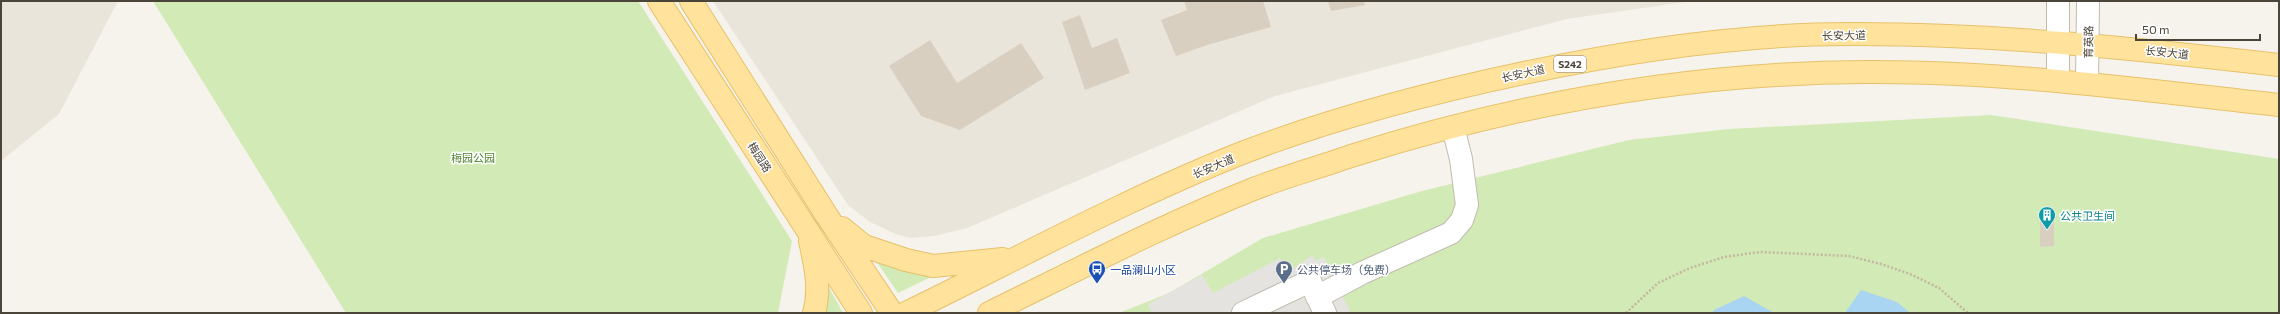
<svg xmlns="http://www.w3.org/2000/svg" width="2280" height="314" font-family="Commissioner,'Noto Sans SC',sans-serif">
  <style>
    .residential { fill: #eae5da }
    .green { fill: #d2eab5 }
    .parking { fill: #e5e3e0 }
    .water { fill: #a9d4f2 }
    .building { fill: #d8cfc1 }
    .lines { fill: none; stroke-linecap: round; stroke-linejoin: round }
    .minor-casing { stroke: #c2bbae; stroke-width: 24 }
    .major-casing { stroke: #e6c16a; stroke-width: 24 }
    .path { stroke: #c4b79f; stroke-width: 2.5; stroke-dasharray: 2 2; stroke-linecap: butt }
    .minor { stroke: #fff; stroke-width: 22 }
    .major { stroke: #ffe39c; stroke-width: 22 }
    .labels { text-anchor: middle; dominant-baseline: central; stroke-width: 3; stroke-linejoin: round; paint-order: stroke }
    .shield { fill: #fff; stroke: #817c74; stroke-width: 1 }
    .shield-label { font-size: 10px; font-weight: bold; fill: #4b4439 }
    .street-label { font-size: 11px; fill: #4b4439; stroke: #fff }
    .park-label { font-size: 11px; fill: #4a7f2a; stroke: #fff }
    .culture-label { font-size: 11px; fill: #0d838f; stroke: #fff; text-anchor: start }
    .transit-label { font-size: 11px; fill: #164399; stroke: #fff; text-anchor: start }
    .service-label { font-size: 11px; fill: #4e5e75; stroke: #fff; text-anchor: start }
  </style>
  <rect width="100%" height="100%" fill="#f6f3ec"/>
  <path class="residential" d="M1,1H118L59,114L1,161Z
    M713,1H1692L1567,19L1275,96L967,228L935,236L910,238L896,234L870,222L848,205Z"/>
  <path class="green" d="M153,1H638L792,241L778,313H346Z
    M1991,115L2279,159V313H1119L1169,293L1263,238L1422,191L1629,140L1729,129Z
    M876,261L935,275L898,293Z
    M826,282L843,313H822Z"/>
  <path class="parking" d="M1313,255L1315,261L1324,257L1351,313H1152L1148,304L1202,275L1213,293L1280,258L1286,273Z"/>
  <path class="water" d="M1861,290L1897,302L1910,313H1845Z
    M1744,296L1774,313H1712L1714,310Z"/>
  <path class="building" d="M1184,1H1263L1271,27L1207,45L1176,56L1161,20L1187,10Z
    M1328,1H1364L1365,5L1331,11Z
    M1080,15L1092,48L1117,38L1130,73L1085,90L1062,22Z
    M930,40L957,83L1021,43L1044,78L960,130L921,116L889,66Z
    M2054,213V246L2040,247V214Z"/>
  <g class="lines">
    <g class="minor-casing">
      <path id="minor" d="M2058,81V1
        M2087,83L2088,1
        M1317,297L1362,273L1451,233L1462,220L1467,205L1461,159L1453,127
        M1243,313L1310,281L1325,313"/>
    </g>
    <g class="major-casing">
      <path id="major" d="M659,1L861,313
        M691,1L827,216L892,313
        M842,228L864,246L906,260L933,266L1003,259
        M810,241C815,264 821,289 814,313
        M906,313C1017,259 1126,199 1242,153C1333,118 1429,93 1524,73C1633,50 1746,33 1858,34C1999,34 2139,49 2279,65
        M989,313C1077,270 1165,224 1256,188C1287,176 1320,167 1351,156C1518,103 1690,73 1865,72C2004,71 2142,90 2279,105"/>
    </g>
    <path class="path" d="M1626,313L1658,283L1690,268L1724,257L1760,252L1849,256L1881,264L1910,274L1939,288L1968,313"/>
    <use href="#minor" class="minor"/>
    <use href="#major" class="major"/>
  </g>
  <defs>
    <g id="building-pin" transform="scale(0.9)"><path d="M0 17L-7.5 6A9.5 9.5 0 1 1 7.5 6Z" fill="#0f9aa8" stroke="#fff"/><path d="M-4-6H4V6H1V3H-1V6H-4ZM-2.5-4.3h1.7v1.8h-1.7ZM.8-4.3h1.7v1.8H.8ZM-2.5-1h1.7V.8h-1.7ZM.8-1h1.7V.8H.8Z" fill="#fff"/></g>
    <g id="bus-pin" transform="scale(0.9)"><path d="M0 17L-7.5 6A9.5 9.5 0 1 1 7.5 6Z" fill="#1a4fb4" stroke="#fff"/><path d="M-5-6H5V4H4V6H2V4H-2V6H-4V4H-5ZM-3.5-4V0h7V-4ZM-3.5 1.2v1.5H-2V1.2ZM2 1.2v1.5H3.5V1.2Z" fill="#fff"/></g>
    <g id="parking-pin" transform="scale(0.9)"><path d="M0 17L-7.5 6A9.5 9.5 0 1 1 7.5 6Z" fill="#5c6f8a" stroke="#fff"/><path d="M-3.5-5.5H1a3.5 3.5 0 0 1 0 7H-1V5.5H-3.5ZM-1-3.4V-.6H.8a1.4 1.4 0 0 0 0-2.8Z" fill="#fff"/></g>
  </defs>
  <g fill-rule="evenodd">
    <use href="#building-pin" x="2047" y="215"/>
    <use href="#bus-pin" x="1097" y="269"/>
    <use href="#parking-pin" x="1284" y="269"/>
  </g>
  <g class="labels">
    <rect class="shield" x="1554" y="56" width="32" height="16" rx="3"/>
    <g class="shield-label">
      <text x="1570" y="64">S242</text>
    </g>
    <g class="street-label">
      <text transform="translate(1844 35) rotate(-1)">长安大道</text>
      <text transform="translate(2088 42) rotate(-89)">育英路</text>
      <text transform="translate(2167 52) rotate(6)">长安大道</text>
      <text transform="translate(1523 73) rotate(-12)">长安大道</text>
      <text transform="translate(760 157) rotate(57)">梅园路</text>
      <text transform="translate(1213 166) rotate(-23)">长安大道</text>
    </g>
    <g class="park-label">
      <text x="473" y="157">梅园公园</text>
    </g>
    <g class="culture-label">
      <text x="2060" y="215">公共卫生间</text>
    </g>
    <g class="transit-label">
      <text x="1110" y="269">一品澜山小区</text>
    </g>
    <g class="service-label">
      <text x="1297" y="269">公共停车场（免费）</text>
    </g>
  </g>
  <rect width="2280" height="314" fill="none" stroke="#4b4439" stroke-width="4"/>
  <path d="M2136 34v6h124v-6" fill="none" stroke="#4b4439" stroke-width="2"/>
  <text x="2142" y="34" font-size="12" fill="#4b4439" stroke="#ffffff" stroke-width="3" paint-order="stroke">50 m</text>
</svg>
